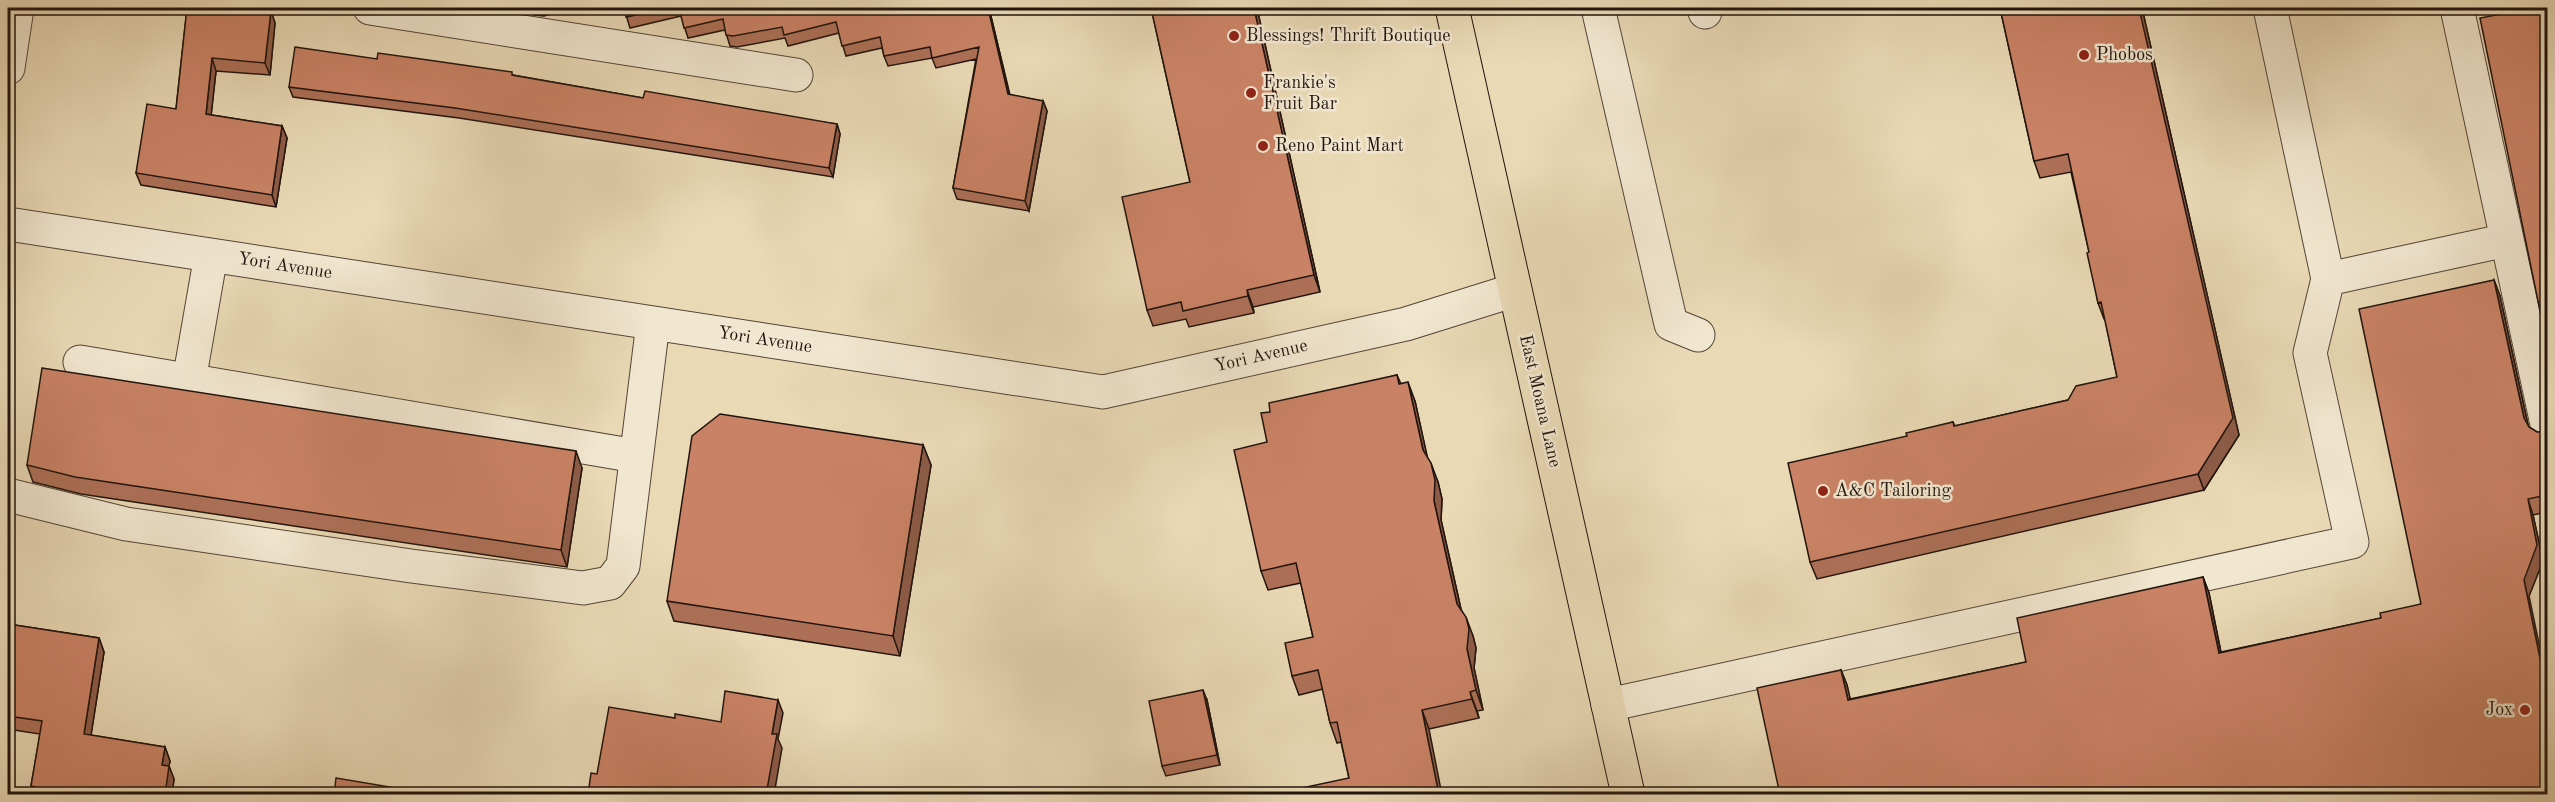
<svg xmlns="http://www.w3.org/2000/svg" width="2555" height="802" font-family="'Old Standard TT',serif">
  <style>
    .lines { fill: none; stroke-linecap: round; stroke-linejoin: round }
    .minor-casing { stroke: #534538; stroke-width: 35 }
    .major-casing { stroke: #21140e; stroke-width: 35 }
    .minor { stroke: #f1e6cf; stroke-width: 33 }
    .major { stroke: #e9d9b5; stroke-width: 33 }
    .wall { fill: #ad7057; stroke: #21140e; stroke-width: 1.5 }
    .shaded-wall { fill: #8d5b47; stroke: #21140e; stroke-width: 1.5 }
    .building { fill: #c98265; stroke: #21140e; stroke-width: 1.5 }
    .poi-dot { fill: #8f2418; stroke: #f1e6cf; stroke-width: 2 }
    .labels { text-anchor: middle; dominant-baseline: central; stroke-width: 5; stroke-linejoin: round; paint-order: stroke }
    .poi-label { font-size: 18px; fill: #21140e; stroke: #f1e6cf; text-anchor: start }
    .street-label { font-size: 18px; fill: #21140e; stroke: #f1e6cf }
  </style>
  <rect width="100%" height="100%" fill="#e9d9b5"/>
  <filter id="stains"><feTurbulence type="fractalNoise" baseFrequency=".00333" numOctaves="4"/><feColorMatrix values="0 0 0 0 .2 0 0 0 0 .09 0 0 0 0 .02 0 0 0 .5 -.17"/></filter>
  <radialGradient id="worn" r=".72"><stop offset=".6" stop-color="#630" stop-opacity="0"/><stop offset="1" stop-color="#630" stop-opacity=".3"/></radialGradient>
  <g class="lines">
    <g class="minor-casing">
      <path id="minor" d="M370,8L796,75
        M1598,8L1671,324L1698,335
        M1704,8L1705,12
        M2270,8L2328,279L2507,240
        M2457,8L2548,429
        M8,68L17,8
        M8,224L1103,392L1406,324L1515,290
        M80,362L636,456
        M189,381L211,255
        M8,495L126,524L411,566L583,588L610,583L623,566L653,323
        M1608,705L2352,542L2310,353L2328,279"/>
    </g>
    <g class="major-casing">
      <path id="major" d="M1452,8L1628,794"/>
    </g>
    <use href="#minor" class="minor"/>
    <use href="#major" class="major"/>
  </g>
  <path class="wall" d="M187,8L271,11L275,23L270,75L216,71L211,115L282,126L287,138L276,207L141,185L136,173L176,109Z
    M532,8H572L544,16L534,15Z
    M624,8H989L1010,95L1043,101L1047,111L1029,211L957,199L953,188L976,59L936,68L932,58L888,66L884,56L882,48L846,56L839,33L788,46L785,38L737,47L730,46L725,30L688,38L681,16L630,28Z
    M1151,8H1257L1320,292L1253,307L1254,313L1189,327L1186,319L1153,326L1147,310L1190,182Z
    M2000,8H2142L2239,435L2204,490L1817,579L1810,562L1907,436L1953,422L1955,426L2068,400L2117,377L2105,319H2104L2098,303L2089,252L2071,172L2040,178L2034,161Z
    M377,59L513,75L643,98L837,124L840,134L833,177L459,118L293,97L289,87Z
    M2494,280L2500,296L2528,425L2529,427L2537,432H2546L2547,431V512L2533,515L2543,561L2529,596L1780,795L1841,670L1847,685L1850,699L2026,662L2203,577L2209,593L2221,652L2381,618L2421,604Z
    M1397,375L1401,384L1415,401L1427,457L1438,482L1442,499L1441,520L1461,609L1473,636L1476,648L1474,668L1483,710L1477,711L1479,718L1429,729L1349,778L1341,742L1337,743L1330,723L1323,689L1299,695L1292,676L1313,637L1301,583L1268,590L1261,571L1267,442L1270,412Z
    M923,445L931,465L900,656L674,621L667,601Z
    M27,465L582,468L567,567L81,494L33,482Z
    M8,624L99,638L104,652L91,735L165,747L170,761L169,766L174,779L172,795H34L31,786L40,734L8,729Z
    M1207,700L1220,765L1166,776L1162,766Z"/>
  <path class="shaded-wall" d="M988,8H989L1012,105L1008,94Z
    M1254,8H1257L1320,292L1314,275Z
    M2139,8H2142L2239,435L2204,490L2198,474Z
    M271,11L275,23L270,75L265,63Z
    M212,58L216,71L210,126L206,114Z
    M1043,101L1047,111L1029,211L1025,201Z
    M837,124L840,134L833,177L829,168Z
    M282,126L287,138L276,207L272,195Z
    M2494,280L2500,296L2530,434L2524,418Z
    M1247,290L1253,307L1254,313L1248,296Z
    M1408,382L1415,401L1430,469L1423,450Z
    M923,445L931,465L900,656L893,636Z
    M576,451L582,468L567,567L561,550Z
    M1431,463L1438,482L1442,499L1441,520L1464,623L1457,604L1434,501Z
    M2528,499L2533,515L2543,561L2529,596L2547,682V693L2524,580Z
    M2203,577L2209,593L2224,668L2219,653Z
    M1466,617L1473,636L1476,648L1474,668L1483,710L1476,690L1467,649Z
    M99,638L104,652L89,748L84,734Z
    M1841,670L1847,685L1854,715L1848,700Z
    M1203,690L1207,700L1220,765L1217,755Z
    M1470,692L1477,711L1479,718L1472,699Z
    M778,700L783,713L778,739L782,748L774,795H766L772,734Z
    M1422,710L1429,729L1442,795H1439Z
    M165,747L170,761L169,766L174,779L172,795H165L162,765Z"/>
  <path class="building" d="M187,8H237L271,11L265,63L212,58L206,114L282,126L272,195L136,173L147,104L176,109Z
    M624,8H669L626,17Z
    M679,8H988L1008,94L1043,101L1025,201L953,188L979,47L932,58L930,47L884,56L880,37L842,46L836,22L784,35L782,27L733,36L726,35L723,19L684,28Z
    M1151,8H1254L1314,275L1247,290L1248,296L1183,311L1181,302L1147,310L1122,197L1190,182Z
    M2000,8H2139L2233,418L2198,474L1810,562L1788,463L1907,436L1906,433L1953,422L1954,426L2068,400L2076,386L2117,377L2101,302L2098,303L2087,253L2089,252L2068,154L2034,161Z
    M2532,8H2547V345L2480,18Z
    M295,47L377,59L378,53L421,59L512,72V75L643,98L645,91L837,124L829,168L455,108L289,87Z
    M2494,280L2524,418L2529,427L2537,432H2546L2547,431V495L2528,499L2537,545L2524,580L2547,693V795H1780L1757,688L1841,670L1848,700L2026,662L2017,618L2203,577L2219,653L2381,618L2380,613L2421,604L2359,309Z
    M42,368L576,451L561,550L75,477L27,465Z
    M1397,375L1399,384L1408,382L1423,450L1431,463L1435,480L1434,501L1457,604L1466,617L1469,629L1467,649L1476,690L1470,692L1472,699L1422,710L1439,795H1269L1349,778L1337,722L1330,723L1318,670L1292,676L1285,643L1313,637L1296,563L1261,571L1234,450L1267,442L1261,413L1270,412L1269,403Z
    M720,414L923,445L893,636L667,601L692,436Z
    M8,624L99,638L84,734L165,747L162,765L169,766L165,795H35L36,787L31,786L42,721L8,716Z
    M1203,690L1217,755L1162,766L1149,701Z
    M725,691L778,700L772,734H777L766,795H588L591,773L597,774L609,707L675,718V714L721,722Z
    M336,778L402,789L401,795H334Z"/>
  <g class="poi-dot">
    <circle cx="1234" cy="36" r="6"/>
    <circle cx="2084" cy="55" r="6"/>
    <circle cx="1251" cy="93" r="6"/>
    <circle cx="1263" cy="146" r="6"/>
    <circle cx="1823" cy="491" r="6"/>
    <circle cx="2525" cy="710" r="6"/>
  </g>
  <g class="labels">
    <g class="poi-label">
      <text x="1246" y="36">Blessings! Thrift Boutique</text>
      <text x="2096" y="55">Phobos</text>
      <text x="1263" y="83">Frankie's<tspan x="1263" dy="21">Fruit Bar</tspan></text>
      <text x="1275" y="146">Reno Paint Mart</text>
      <text x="1835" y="491">A&amp;C Tailoring</text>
      <text x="2513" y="710" text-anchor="end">Jox</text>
    </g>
    <g class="street-label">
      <text transform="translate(285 266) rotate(9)">Yori Avenue</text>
      <text transform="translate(765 340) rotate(9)">Yori Avenue</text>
      <text transform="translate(1261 356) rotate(-13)">Yori Avenue</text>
      <text transform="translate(1540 401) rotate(77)">East Moana Lane</text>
    </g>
  </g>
  <rect width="2555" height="802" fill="none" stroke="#e9d9b5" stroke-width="30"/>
  <rect x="9" y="9" width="2537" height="784" fill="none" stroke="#21140e" stroke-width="3"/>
  <rect x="15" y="15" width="2525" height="772" fill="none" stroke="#21140e" stroke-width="1.5"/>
  <rect width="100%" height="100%" filter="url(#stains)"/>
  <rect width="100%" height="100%" fill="url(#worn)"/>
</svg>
